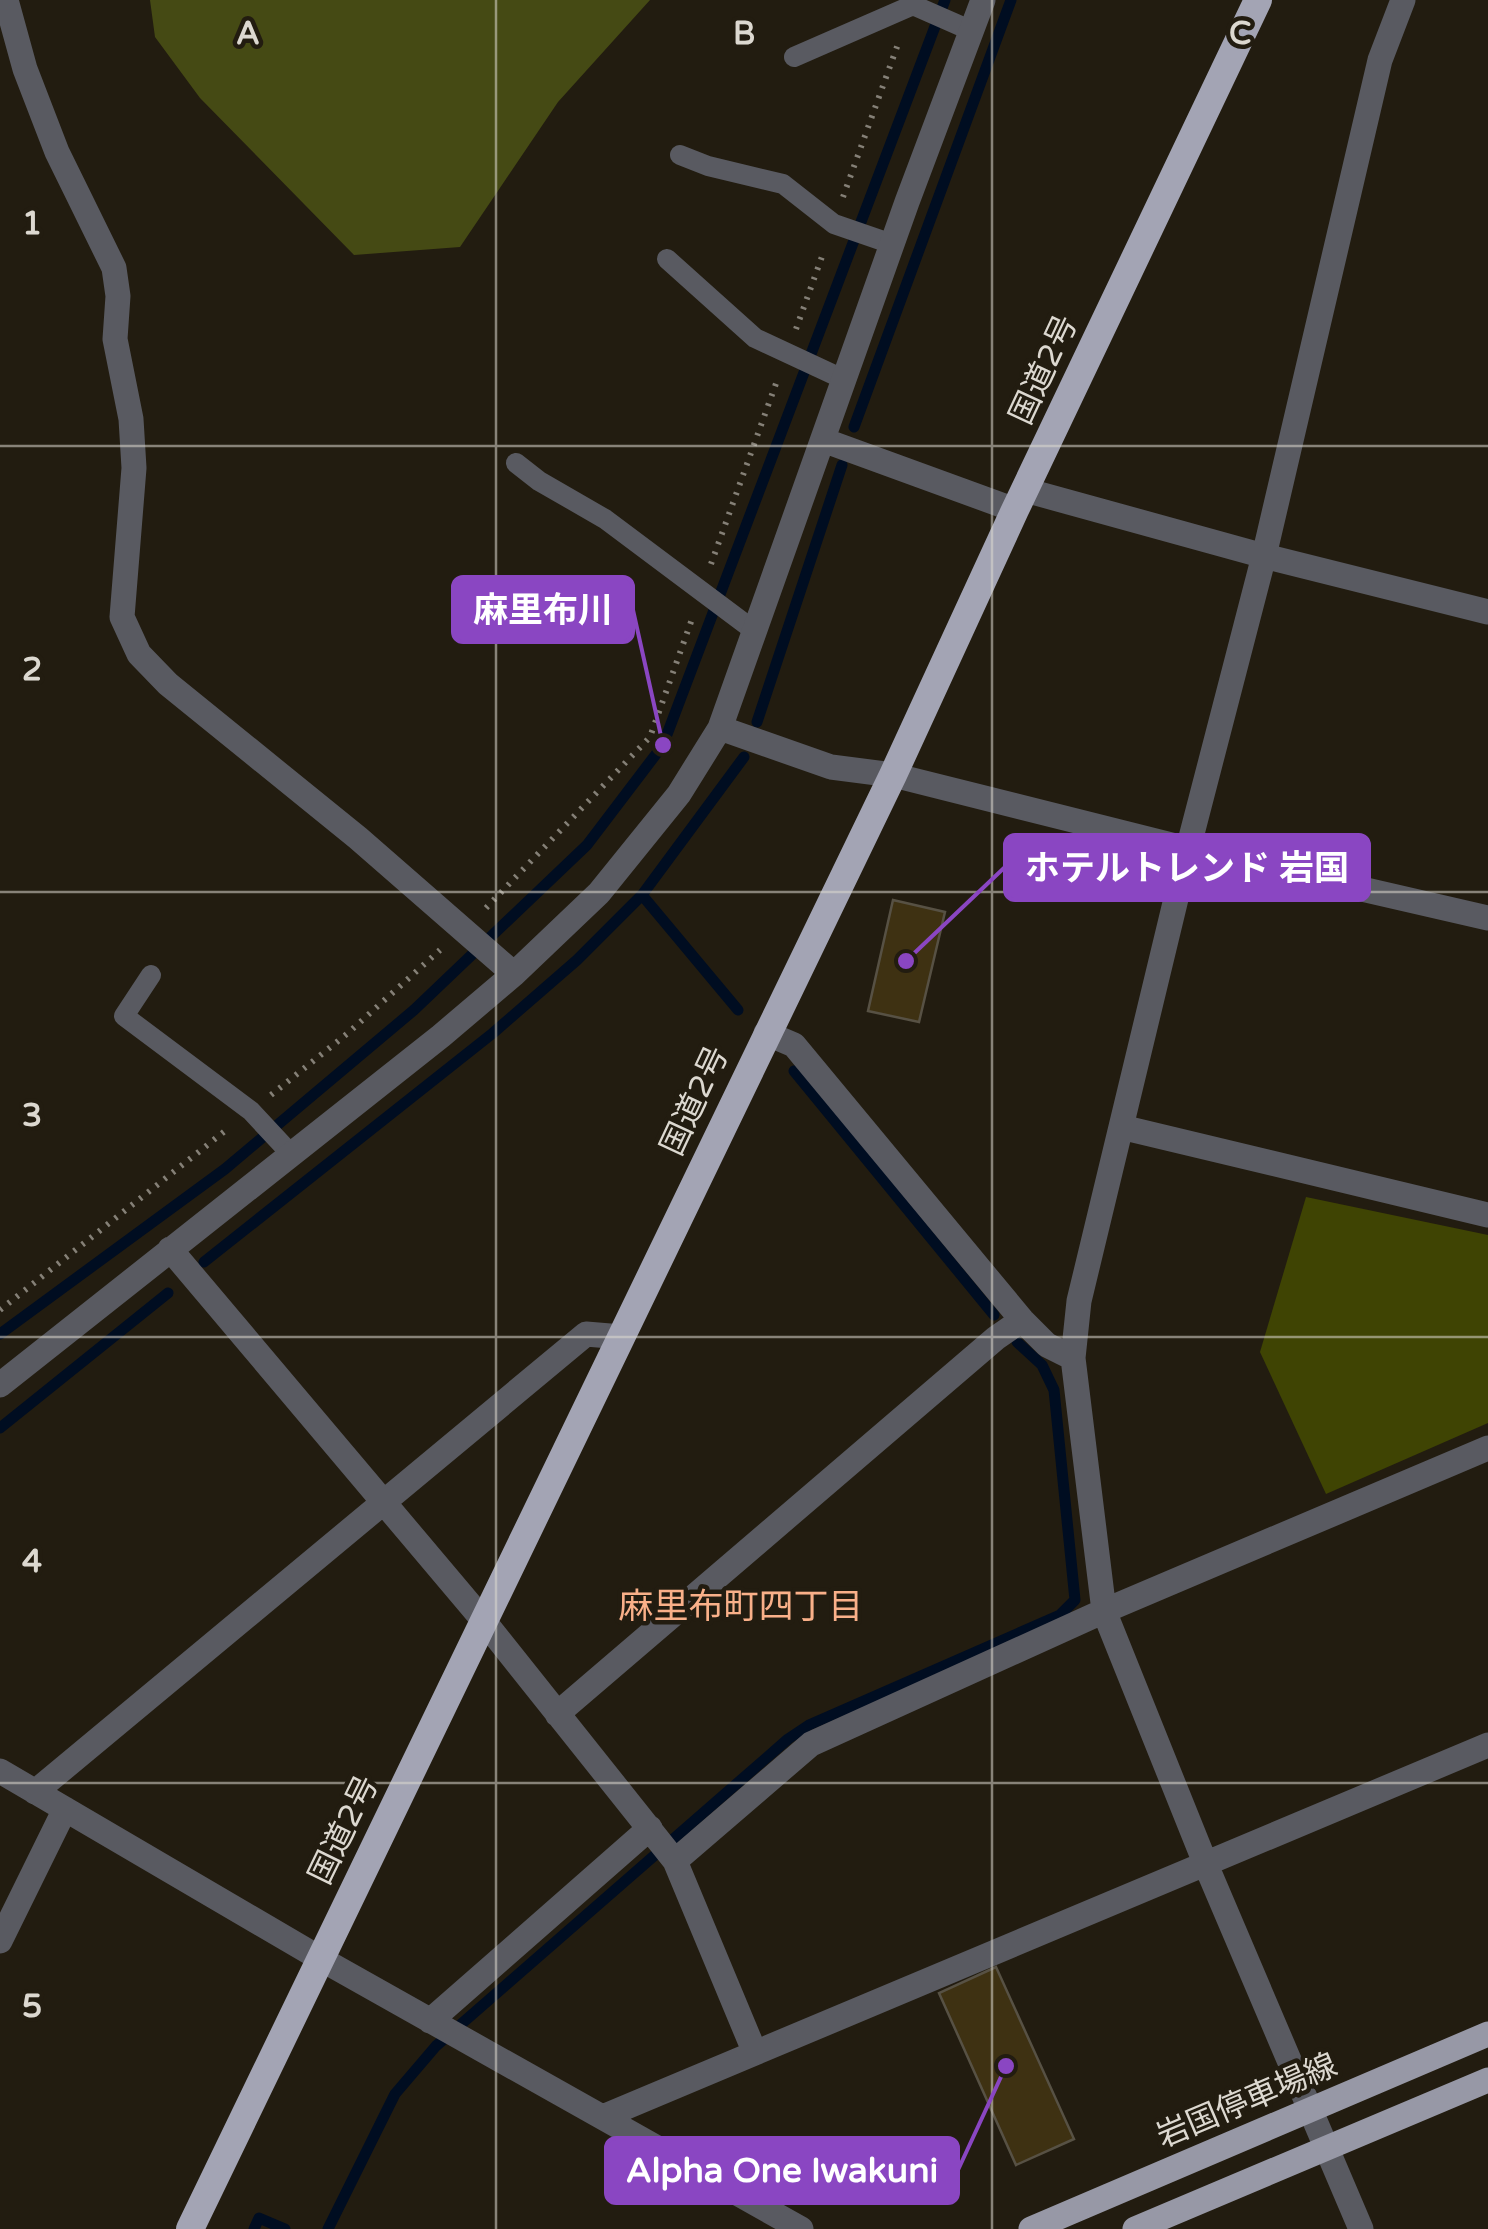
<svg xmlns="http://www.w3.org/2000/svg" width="1488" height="2229" font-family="'Varela Round','Noto Sans JP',sans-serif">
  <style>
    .green { fill: #3f4403 }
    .forest { fill: #454a14 }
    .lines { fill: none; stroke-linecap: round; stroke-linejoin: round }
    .stream { stroke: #000d21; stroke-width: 11 }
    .building { fill: #3e3112; stroke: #575144; stroke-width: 2.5 }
    .path { stroke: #858077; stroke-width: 6; stroke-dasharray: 2.5 8; stroke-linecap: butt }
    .service { stroke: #595a61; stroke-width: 20 }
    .minor { stroke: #595a61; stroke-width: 25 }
    .primary { stroke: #9798a6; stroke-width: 25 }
    .trunk { stroke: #a3a4b4; stroke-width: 28 }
    .grid { fill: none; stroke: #dcd8d0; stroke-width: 2.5; stroke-opacity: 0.55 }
    .labels { text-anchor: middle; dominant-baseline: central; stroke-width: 9; stroke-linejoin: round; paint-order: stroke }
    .street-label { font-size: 32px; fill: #dcd8d0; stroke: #221c10 }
    .neighbourhood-label { font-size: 35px; fill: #f9b089; stroke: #221c10 }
    .grid-label { font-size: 32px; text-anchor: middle; font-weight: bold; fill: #dcd8d0; stroke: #221c10; stroke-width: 9; stroke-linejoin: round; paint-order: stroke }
    .leader { fill: none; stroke: #8a46c2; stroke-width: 4 }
    .callout-dot { fill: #8a46c2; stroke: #221c10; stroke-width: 4 }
    .callout { fill: #8a46c2; stroke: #8a46c2; stroke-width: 4 }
    .callout-label { font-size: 35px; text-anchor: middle; font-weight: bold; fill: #fff }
  </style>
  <rect width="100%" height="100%" fill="#221c10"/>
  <path class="green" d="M1306,1197L1488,1235V1423L1326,1494L1260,1352Z"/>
  <path class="forest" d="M150,0H650L558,102L460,247L354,255L200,98L155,37Z"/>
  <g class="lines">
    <path class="stream" d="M854,427L1011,0
      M757,722L842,465
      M642,895L738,1010
      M794,1071L994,1315
      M204,1262L493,1033L577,960L642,895L744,757
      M0,1334L225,1169L414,1010L587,845L663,745L945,0
      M0,1428L168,1293
      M254,2229L259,2218L285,2229
      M328,2229L395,2094L436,2046L788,1739L809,1725L1060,1615L1075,1600L1054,1390L1042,1365L1017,1342"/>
  </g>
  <path class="building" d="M893,900L945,912L919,1022L868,1011Z
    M996,1967L1074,2139L1016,2165L939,1993Z"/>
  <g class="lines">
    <path class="path" d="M843,197L898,44
      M796,329L824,251
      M711,564L778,378
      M486,908L650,737L692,619
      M271,1095L348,1033L440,950
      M0,1310L230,1127"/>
    <path class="service" d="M794,57L913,5L972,31
      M680,155L708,166L783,184L834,224L892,244
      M667,259L755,338L843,379
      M516,463L539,481L605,519L752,629
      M151,975L124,1016L251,1111L291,1154"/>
    <path class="minor" d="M6,0L25,69L57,152L114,268L118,296L115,339L131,419L134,468L122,617L139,654L168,684L358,838L514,974
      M823,440L1015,510
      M1025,490L1264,556L1488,612
      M720,728L831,767L893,775L1188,849L1488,918
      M766,1033L794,1045L1022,1320L1047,1345L1073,1358
      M1121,1127L1488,1215
      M170,1249L483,1620L675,1861
      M0,1385L441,1036L514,974L599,893L679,794L720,728L907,202L983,0
      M557,1714L996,1338L1022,1320
      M0,1771L321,1959L801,2229
      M35,1792L586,1334L622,1337
      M0,1941L65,1809
      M430,2021L650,1828
      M755,2053L675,1861L811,1744L1104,1611L1488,1448
      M605,2116L1488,1745
      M1361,2229L1206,1865L1104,1611L1073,1358L1079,1301L1188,849L1264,556L1380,60L1403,0"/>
    <path class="primary" d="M1031,2229L1488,2034
      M1135,2229L1488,2080"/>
    <path class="trunk" d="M190,2229L893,775L1015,510L1258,0"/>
  </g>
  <path class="grid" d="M496,0V2229M992,0V2229M0,446H1488M0,892H1488M0,1337H1488M0,1783H1488"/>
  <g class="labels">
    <g class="street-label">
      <text transform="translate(1044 370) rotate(-65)">国道2号</text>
      <text transform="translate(695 1101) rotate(-65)">国道2号</text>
      <text transform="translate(344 1830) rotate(-64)">国道2号</text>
      <text transform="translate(1247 2101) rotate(-23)">岩国停車場線</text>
    </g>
    <g class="neighbourhood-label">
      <text x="741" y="1607">麻里布町四丁目</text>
    </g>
  </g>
  <g class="grid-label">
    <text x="248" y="44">A</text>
    <text x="744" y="44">B</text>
    <text x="1240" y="44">C</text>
    <text x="32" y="234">1</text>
    <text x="32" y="680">2</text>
    <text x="32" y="1126">3</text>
    <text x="32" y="1572">4</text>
    <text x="32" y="2017">5</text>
  </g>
  <path class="leader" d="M663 745L633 610M906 961L1005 867M1006 2066L958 2170"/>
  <g class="callout-dot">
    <circle cx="663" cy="745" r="10"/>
    <circle cx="906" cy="961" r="10"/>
    <circle cx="1006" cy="2066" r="10"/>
  </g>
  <g class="callout">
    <rect x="453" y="577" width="180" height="65" rx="10"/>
    <rect x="1005" y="835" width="364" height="65" rx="10"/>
    <rect x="606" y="2138" width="352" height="65" rx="10"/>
  </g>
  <g class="callout-label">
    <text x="543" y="622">麻里布川</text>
    <text x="1187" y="880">ホテルトレンド 岩国</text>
    <text x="782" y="2182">Alpha One Iwakuni</text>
  </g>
</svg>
